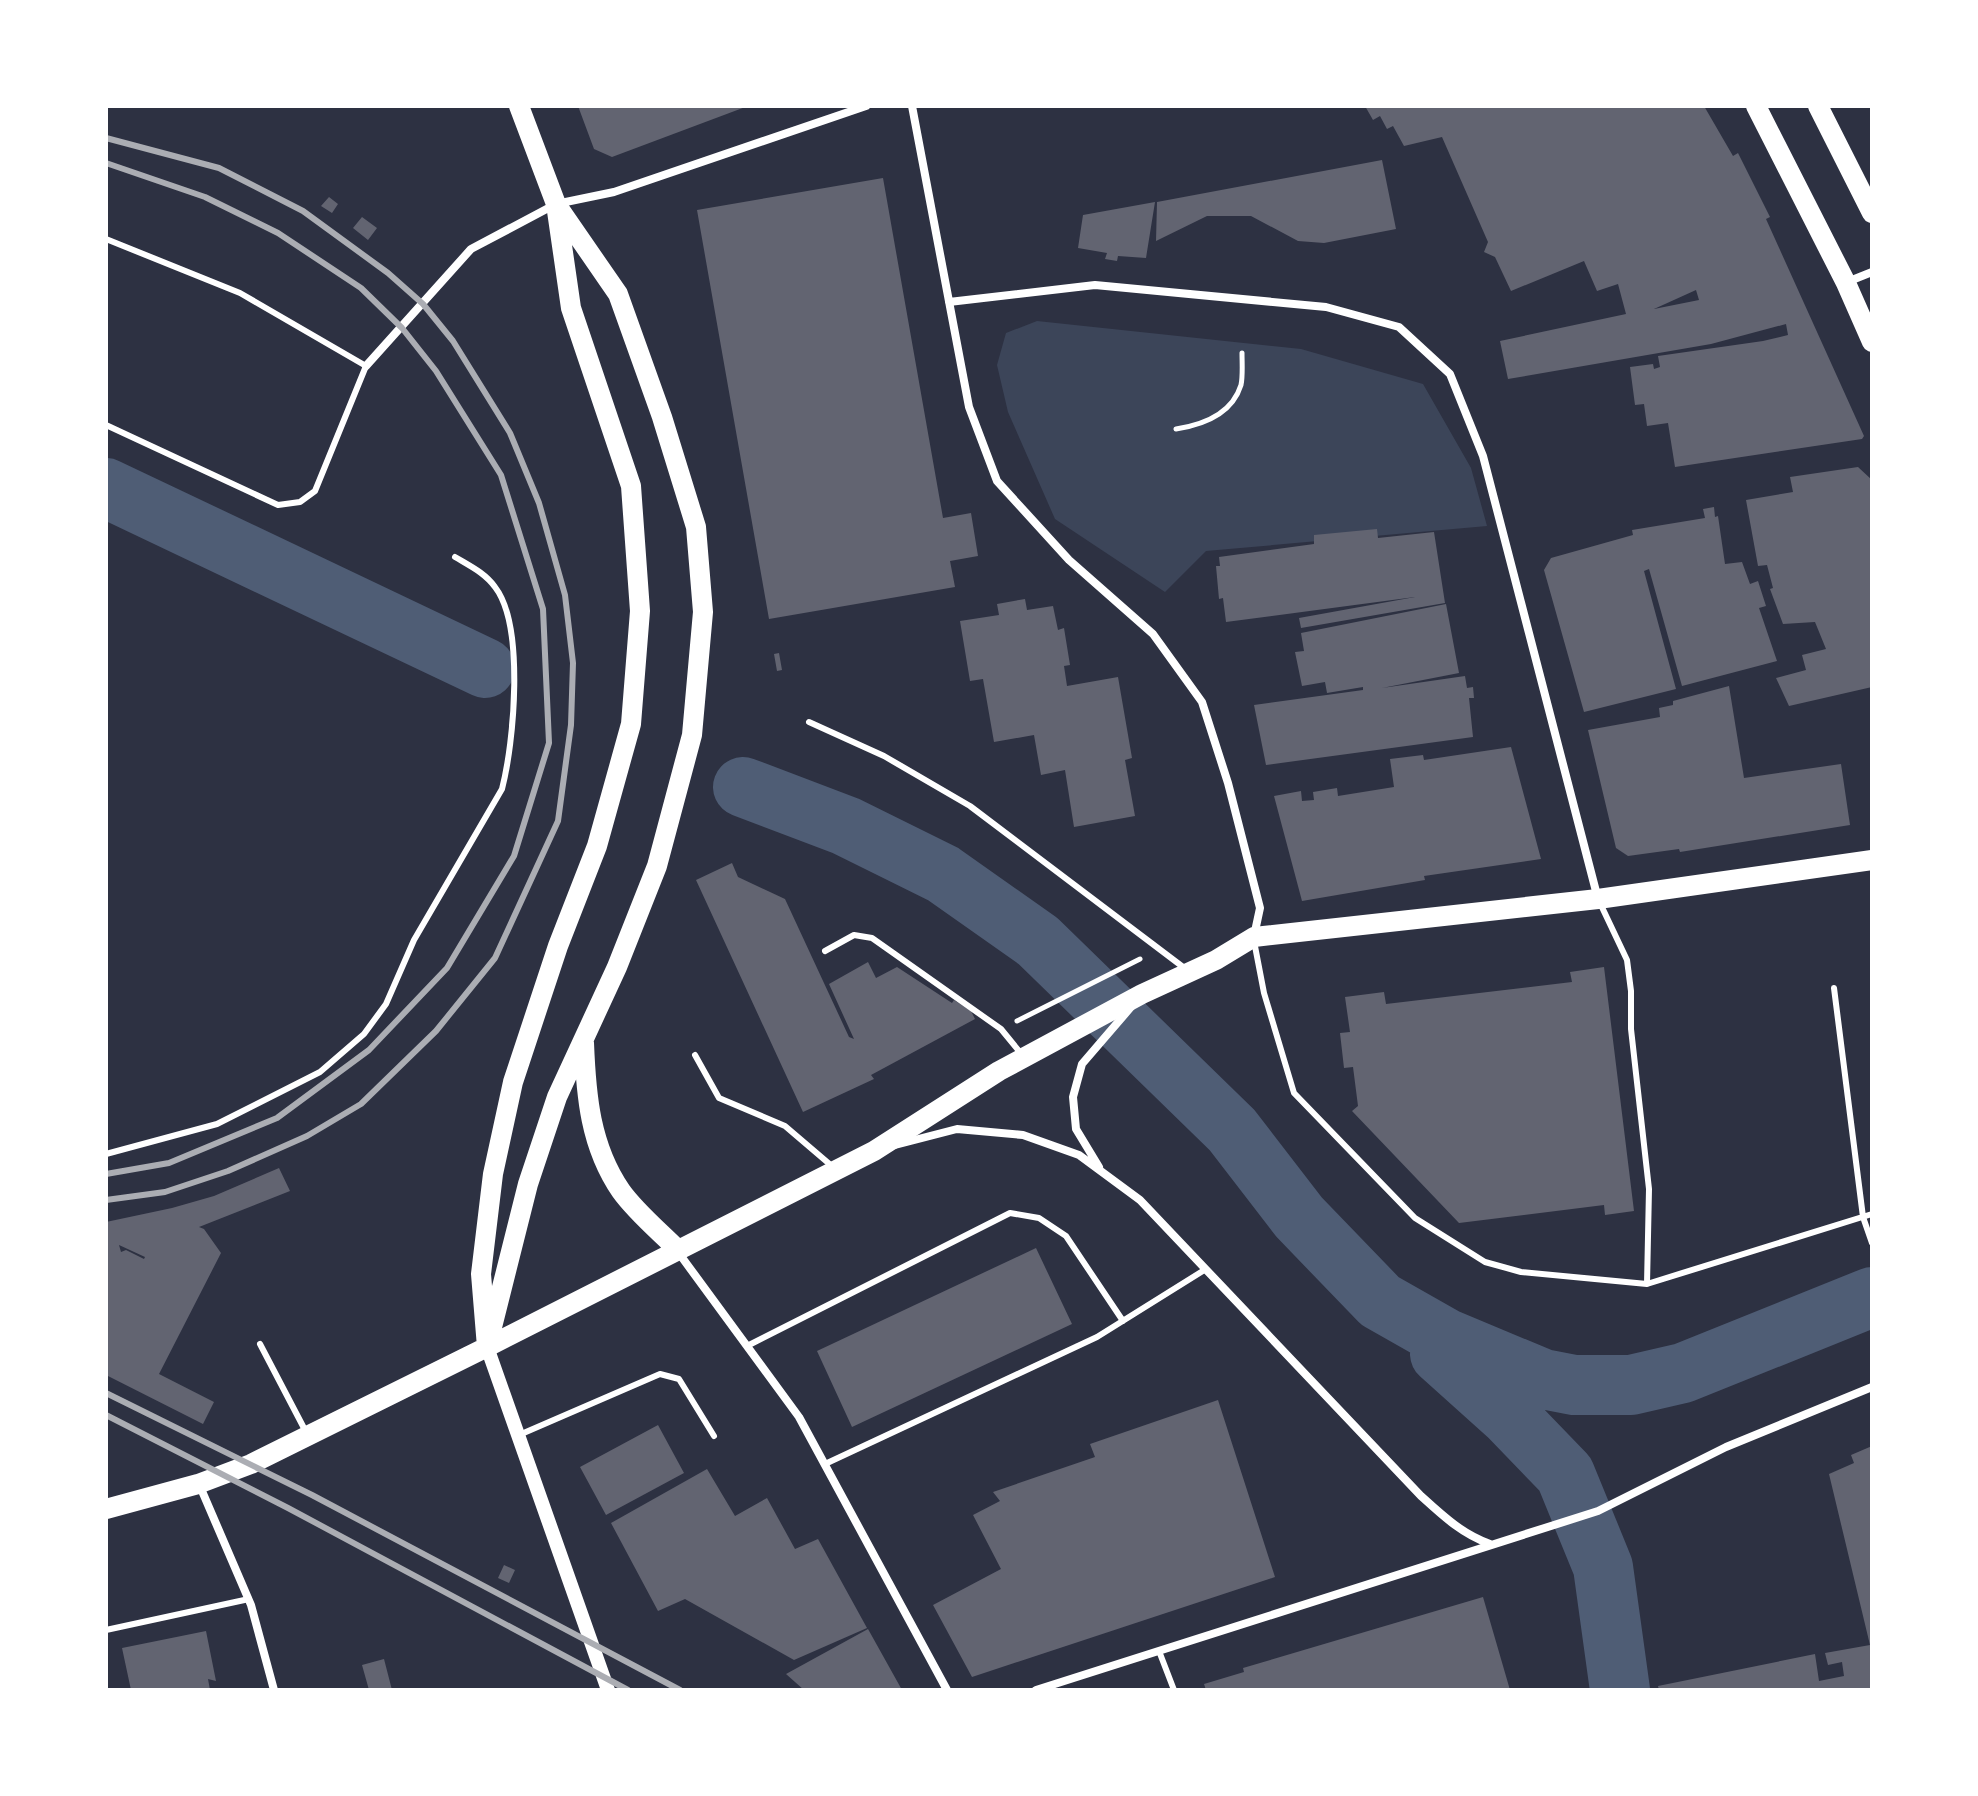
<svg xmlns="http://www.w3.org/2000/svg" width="1978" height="1796" font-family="Roboto,sans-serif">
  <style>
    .green { fill: #3c4559 }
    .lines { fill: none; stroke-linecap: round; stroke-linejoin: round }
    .river { stroke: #4f5d75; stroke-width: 60 }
    .building { fill: #626471; fill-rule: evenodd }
    .path { stroke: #fff; stroke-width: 5 }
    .service { stroke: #fff; stroke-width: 6 }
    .minor { stroke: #fff; stroke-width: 8 }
    .tertiary { stroke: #fff; stroke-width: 14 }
    .primary { stroke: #fff; stroke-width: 20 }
    .rail { stroke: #abadb3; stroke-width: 6 }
  </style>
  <rect width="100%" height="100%" fill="#2d3142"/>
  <path class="green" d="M1037,321L1301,349L1423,384L1471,468L1487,526L1206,551L1165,592L1055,519L1008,412L997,365L1006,333Z"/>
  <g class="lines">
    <path class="river" d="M106,488L485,668
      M743,787L846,826L943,874L1038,941L1232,1130L1299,1217L1380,1301L1447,1339L1543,1379L1574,1385H1631L1683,1373L1872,1297
      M1440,1354L1509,1416L1565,1474L1603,1567L1620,1690"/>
  </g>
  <path class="building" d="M578,106H748L612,157L594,149Z
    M1365,106H1704L1733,156L1738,153L1770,217L1766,219L1864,436L1862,439L1675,467L1668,423L1647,426L1644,404L1635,405L1630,367L1653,364L1654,369L1660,367L1658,356L1763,341L1788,335L1786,324L1711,344L1508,379L1500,341L1626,314L1618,284L1597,291L1584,261L1511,291L1495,257L1484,252L1488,242L1442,137L1404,146L1393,126L1387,129L1380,116L1373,120ZM1696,290L1699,300L1654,309Z
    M1382,160L1396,229L1324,243L1298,241L1251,216H1207L1156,241L1157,202Z
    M883,178L943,518L971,513L978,556L950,561L955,587L769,619L697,210Z
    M329,197L338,204L332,213L321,206Z
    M1155,202L1146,258L1118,256L1117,261L1105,259L1107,253L1078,248L1083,215Z
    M362,217L377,228L368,240L353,228Z
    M1858,467L1872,480V687L1789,706L1776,678L1806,670L1802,655L1826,649L1815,622L1783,624L1770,589L1773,588L1767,565L1758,566L1746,500L1793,492L1790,477Z
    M1714,507L1715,517L1718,516L1725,564L1742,562L1750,584L1758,581L1766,606L1759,608L1777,661L1682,686L1649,569L1644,571L1676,689L1584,712L1544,570L1551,558L1633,535L1632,530L1705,518L1703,509Z
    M1377,529L1378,538L1434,532L1445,603L1301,628L1299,618L1415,597L1226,622L1223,598L1219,599L1216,566H1220L1219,557L1314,544V535Z
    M1025,599L1027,610L1053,606L1058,630L1064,628L1070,665L1064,666L1067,686L1118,677L1132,758L1125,760L1135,816L1074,827L1065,770L1041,775L1034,735L994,742L983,679L970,681L960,621L999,615L997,604Z
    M1446,604L1459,673L1382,688L1465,676L1467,688L1473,687L1474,698H1469L1473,737L1266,765L1254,705L1363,690V687L1327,693L1325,682L1302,686L1295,652L1304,651L1301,633Z
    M779,653L782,670L777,671L774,654Z
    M1729,686L1744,778L1841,764L1850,825L1680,852L1679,849L1628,856L1616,848L1588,730L1660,717L1659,708L1673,705V701Z
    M1511,747L1541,859L1424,876L1425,880L1302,901L1274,796L1301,791L1302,801L1314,800L1313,792L1337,788L1338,796L1394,787L1390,759L1423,755L1424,760Z
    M732,863L738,877L785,899L849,1037L854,1039L829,984L868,962L876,978L897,967L952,1003L954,1000L971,1011L975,1019L871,1075L874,1079L803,1112L696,880Z
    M1604,967L1634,1211L1605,1215L1604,1205L1459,1223L1352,1111L1358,1106L1353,1067L1344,1068L1340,1033L1350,1032L1345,997L1384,992L1386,1004L1572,982L1570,972Z
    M279,1168L290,1191L199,1227L204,1229L221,1253L159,1374L214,1402L203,1424L106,1375V1222L172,1208L214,1196ZM119,1245L145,1257L144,1259L126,1250L121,1252Z
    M1036,1248L1072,1324L852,1427L817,1351Z
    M1218,1400L1275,1577L972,1677L933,1605L1001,1569L973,1515L1000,1501L993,1492L1095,1457L1090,1444Z
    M658,1425L684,1473L606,1515L580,1467Z
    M1872,1446V1690H1659L1658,1686L1815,1654L1819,1681L1844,1676L1842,1662L1828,1665L1825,1653L1870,1645L1829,1474L1854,1463L1851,1455Z
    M707,1469L735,1516L767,1498L795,1549L818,1539L867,1628L794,1660L685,1599L658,1611L611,1523Z
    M504,1565L515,1570L509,1583L498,1578Z
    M1483,1597L1510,1690H1206L1204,1684L1244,1672L1243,1668Z
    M868,1629L902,1690H804L786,1674Z
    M206,1631L216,1681L208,1679L210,1690H131L122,1648Z
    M384,1659L392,1690H369L362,1665Z"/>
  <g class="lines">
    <path class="path" d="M1176,429C1202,425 1232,414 1241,385C1243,376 1242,363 1242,353
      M1017,1021L1140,959"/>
    <path class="service" d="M106,239L240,293L366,366L315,491L300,502L278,505L106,425
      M809,722L884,756L970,806L1187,970
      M1600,903L1627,960L1631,991V1029L1649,1189L1647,1284
      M1254,941L1264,993L1294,1093L1415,1218L1485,1262L1521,1272L1647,1284L1872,1214
      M825,951L854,935L872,938L1001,1029L1023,1056
      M1834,988L1863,1217L1872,1243
      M695,1055L719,1098L785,1126L833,1167
      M106,1154L217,1124L320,1072L364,1034L386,1004L414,940L502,789C514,743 525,626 495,587C485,573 470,566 455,557
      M260,1344L306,1432
      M747,1346L1010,1213L1039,1218L1066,1236L1123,1321
      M519,1435L660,1374L679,1379L714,1436
      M825,1464L1097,1337L1206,1269
      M106,1630L249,1599
      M1159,1651L1174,1690"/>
    <path class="minor" d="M912,106L969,407L997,481L1069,560L1153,634L1202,702L1228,783L1260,908L1254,936
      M1847,282L1872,272
      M949,302L1095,285L1326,307L1399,327L1450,374L1483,456L1598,899
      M366,366L471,249L556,204L614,192L866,106
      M895,1145L957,1129L1023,1135L1079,1155L1140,1200L1421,1496C1443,1516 1462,1534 1490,1544
      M1099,1167L1076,1129L1073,1097L1082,1064L1131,1007
      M678,1252L799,1417L947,1690
      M199,1484L251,1605L274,1690
      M1036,1690L1598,1511L1726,1447L1872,1387"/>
    <path class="tertiary" d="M487,1347L608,1690"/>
    <path class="primary" d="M1756,106L1846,283L1872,342
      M1818,106L1872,213
      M584,1043C586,1095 590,1146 621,1191C636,1212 659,1231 677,1249
      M491,1331L528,1184L557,1097L617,967L657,866L692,735L703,612L696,527L662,417L618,294L560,210
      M487,1347L481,1274L493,1174L513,1082L558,946L597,846L631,724L640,611L631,486L571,308L556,204L519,106
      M106,1509L198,1484L251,1464L487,1347L874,1151L999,1071L1142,994L1216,960L1254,937L1598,899L1872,860"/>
    <path class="rail" d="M106,138L219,168L303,211L388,273L423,304L453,341L510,433L539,503L565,595L573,663L571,725L558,821L495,958L436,1031L361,1104L307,1136L228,1171L165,1192L106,1200
      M106,163L205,197L278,233L361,288L402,328L436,371L501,475L543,609L549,743L514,856L447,968L369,1050L277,1118L169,1163L106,1174
      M106,1393L312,1495L680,1690
      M106,1415L288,1508L628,1690"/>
  </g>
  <rect width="1978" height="1796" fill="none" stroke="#ffffff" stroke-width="216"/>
</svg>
